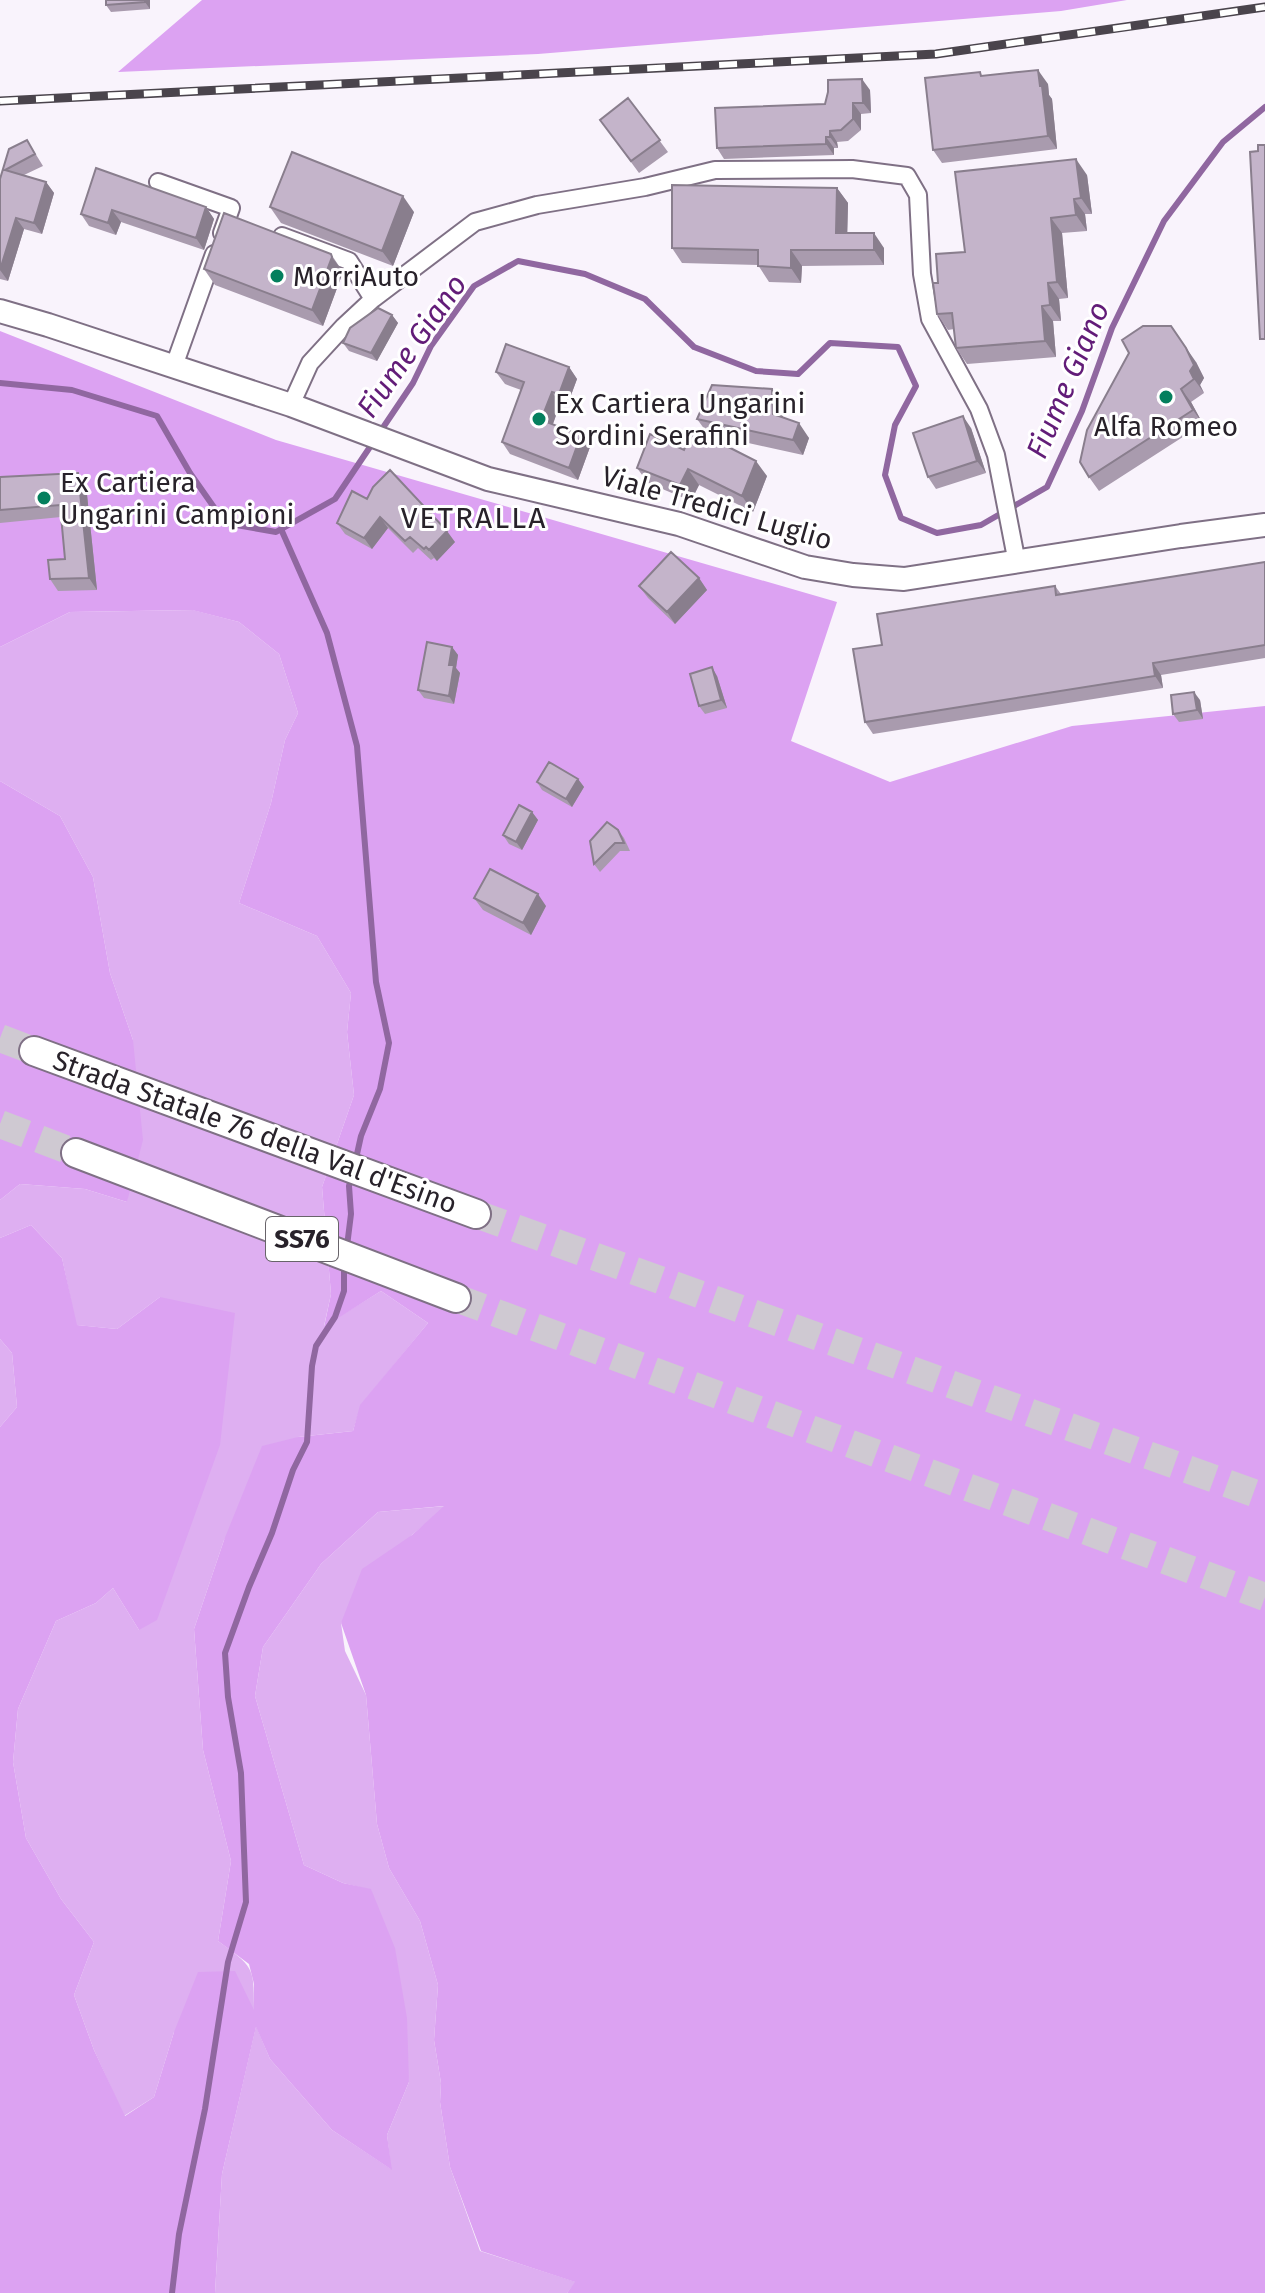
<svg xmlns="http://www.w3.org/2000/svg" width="1265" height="2293" font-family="'Fira Sans',sans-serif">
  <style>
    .green { fill: #deaff1 }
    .forest { fill: #dca2f2 }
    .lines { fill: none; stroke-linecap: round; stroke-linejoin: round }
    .stream { stroke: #9067a0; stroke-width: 6 }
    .highway-tunnel { stroke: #cfc9d2; stroke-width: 28; stroke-dasharray: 28 14; stroke-linecap: butt }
    .street-casing { stroke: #7f7085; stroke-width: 20 }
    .secondary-casing { stroke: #7f7085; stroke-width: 26 }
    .highway-casing { stroke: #7f7085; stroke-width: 32 }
    .street { stroke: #fff; stroke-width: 16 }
    .secondary { stroke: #fff; stroke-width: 22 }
    .highway { stroke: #fff; stroke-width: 28 }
    .rail-casing { stroke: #4a444c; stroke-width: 9 }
    .rail { stroke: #fff; stroke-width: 6; stroke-dasharray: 18; stroke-linecap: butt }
    .wall { fill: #a99bae }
    .shaded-wall { fill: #897e8d }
    .building { fill: #c4b4ca; stroke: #897e8d; stroke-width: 2 }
    .poi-dot { fill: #047f5d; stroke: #fff; stroke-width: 3 }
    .labels { text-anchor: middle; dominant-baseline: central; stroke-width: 6; stroke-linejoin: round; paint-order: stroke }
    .shield { fill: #fff; stroke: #68646a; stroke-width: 2 }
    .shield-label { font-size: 26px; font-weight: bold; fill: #28222a }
    .poi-label { font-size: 28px; fill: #28222a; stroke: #fff; text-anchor: start }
    .street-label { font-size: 28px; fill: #28222a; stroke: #fff }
    .water-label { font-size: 30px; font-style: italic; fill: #621c78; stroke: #fff }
    .neighbourhood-label { font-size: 30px; letter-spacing: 2px; fill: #28222a; stroke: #fff }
  </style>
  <rect width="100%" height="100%" fill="#f9f3fc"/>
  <path class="green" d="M193,610L239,622L279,654L298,713L285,740L271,803L239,903L317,936L351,993L347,1032L354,1095L322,1187L331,1294L324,1326L381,1291L428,1323L361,1405L353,1431L298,1437L224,1540L194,1629L203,1750L231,1861L218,1941C255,1968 254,1967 254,2013L174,2032L154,2097L124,2116L94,2050L74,1995L94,1942L61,1899L26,1838L13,1762L18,1709L56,1621L96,1603L113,1588L139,1630L160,1297L117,1329L76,1325L62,1258L31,1225L0,1238V1200L20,1184L85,1189L127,1202L133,1040L110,973L93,877L60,816L0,781V647L70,612Z
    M0,1339L12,1353L17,1407L0,1427Z
    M446,1506L412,1535L341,1623L345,1651L366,1695L377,1824L389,1868L420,1921L438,1985L434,2040L441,2083L440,2102L450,2167L480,2251L576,2282L567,2293H215L222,2174L256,2026L270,2059L332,2130L391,2169L387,2135L409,2082L371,1890L343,1883L304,1865L255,1696L263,1647L321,1564L378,1512Z"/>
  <path class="forest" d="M202,0H1127L1061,11L538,54L118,72Z
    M0,331L276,440L837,602L791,741L890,782L1072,726L1265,706V2293H567L575,2282L481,2251L450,2167L440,2102L441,2083L434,2040L438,1985L420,1921L389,1868L377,1824L366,1695L341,1623L362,1569L412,1535L444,1506L378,1512L321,1564L263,1647L255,1696L304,1865L343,1883L371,1889L395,1948L407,2018L409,2082L387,2135L392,2170L332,2130L270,2059L256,2027L222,2174L215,2293H0V1427L17,1407L12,1353L0,1339V1238L31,1225L62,1258L77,1325L117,1329L160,1297L235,1313L220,1445L157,1620L139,1630L113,1588L96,1603L56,1621L18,1709L13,1762L26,1838L61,1899L94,1942L74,1995L94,2050L125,2116L154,2097L174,2032L198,1972L235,1971L254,2010V1984L249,1964L218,1941L231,1861L203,1750L194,1629L224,1540L262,1446L298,1437L353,1431L360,1405L428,1323L381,1291L324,1327L331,1294L322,1187L354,1095L347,1032L351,993L317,936L239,903L271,803L285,740L298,713L279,654L239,622L192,610L70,612L0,647Z
    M0,781L60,816L93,877L110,973L133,1040L143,1140L127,1202L85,1189L20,1184L0,1200Z"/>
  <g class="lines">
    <path class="stream" d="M0,383L72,390L157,416L190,473L225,523L276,532L335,499L374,441
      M380,432L413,383L431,346L474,286L518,261L585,274L645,299L694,347L756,371L798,374L830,343L898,347L916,386L895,425L885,475L901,518L937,533L981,525L1047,487L1082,411L1112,328L1164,221L1223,142L1265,107
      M281,529L327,633L357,746L376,982L389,1043L380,1089L361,1136L355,1163
      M347,1246L351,1214L349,1186L351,1178
      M172,2293L179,2234L205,2109L228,1962L246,1902L241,1773L228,1697L225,1653L249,1587L272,1533L293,1470L307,1442L312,1366L316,1346L335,1317L344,1291V1265"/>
    <path class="highway-tunnel" d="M0,1038L34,1051
      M0,1124L76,1153
      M476,1214L1265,1497
      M456,1298L1265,1597"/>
    <g class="street-casing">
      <path id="street" d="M158,182L231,208L222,233
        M282,236L349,261L373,299
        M174,366L214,254
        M291,405L310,363L344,326L373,299L475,222L537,205L645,187L715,170L852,169L907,176L918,195L922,274L930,319L979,409L996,455L1017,563"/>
    </g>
    <g class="secondary-casing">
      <path id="secondary" d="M0,311L48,325L291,405L488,479L679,524L805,567L853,575L904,579L1181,536L1265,525"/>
    </g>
    <g class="highway-casing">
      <path id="highway" d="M34,1051L476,1214
        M76,1153L456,1298"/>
    </g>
    <use href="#street" class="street"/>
    <use href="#secondary" class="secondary"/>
    <use href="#highway" class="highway"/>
    <g class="rail-casing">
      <path id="rail" d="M0,101L936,54L1265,7"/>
    </g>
    <use href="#rail" class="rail"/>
  </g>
  <path class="wall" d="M106,0H150V9L111,12L106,5Z
    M983,76L1048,84L1049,95L1052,99L1057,149L942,163L933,150Z
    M870,90L871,113L861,114V130L848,141L837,142L838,148H834V155L724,159L717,148L825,104L828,92Z
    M628,98L668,152L639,173L600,120Z
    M27,140L43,166L24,175L46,182L54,193L42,234L24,229L8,281L0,279V179Z
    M96,168L206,207L214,219L204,250L121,222L116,235L89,226L81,214Z
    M1087,175L1092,214H1085L1087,231L1062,233L1068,298L1059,299L1061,321H1053L1056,357L967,364L956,348L954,329L948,330L937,314L938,283L965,252Z
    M837,188L848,203L847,233L884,248V265L802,266L801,283L769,282L758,265L682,263L672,248Z
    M270,207L414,212L393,266L281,223Z
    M331,254L343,272L323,326L215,285L204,269Z
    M392,315L398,323L377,361L349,351L343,343Z
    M1196,362L1204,378L1200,385L1204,393L1191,402L1203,424L1099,491L1089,477Z
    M569,367L577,379L567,406L560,404L553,424L581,435L590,447L578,480L510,454L502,442L521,390L505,384L496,372Z
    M782,405L783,417L809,438L803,455L708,434L697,419Z
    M971,428L986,473L936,489L928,477Z
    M684,450L767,476L753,512L699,485L691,501L648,483L637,468Z
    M0,477L86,485L97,590L58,591L50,579L65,559L61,517L0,523Z
    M352,491L455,542L437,561L434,558L431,560L418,548L413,553L388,528L372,549L345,534L337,523Z
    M1265,562V658L1161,675L1163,688L873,734L865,722L1055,586L1061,594Z
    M699,578L707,590L675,624L648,598L639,586Z
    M452,647L458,655L456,668L460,673L454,704L424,698L418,690Z
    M717,676L727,708L705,714L699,706Z
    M1200,700L1203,719L1179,722L1173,714Z
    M578,779L584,787L572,807L542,790L537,782Z
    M532,812L538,820L522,850L509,844L503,835Z
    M618,830L624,838L630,851H620L600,872L594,864Z
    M474,898L546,906L531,935L483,910Z"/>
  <path class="shaded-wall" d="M145,0H150V9L145,2Z
    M1038,70L1048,84L1049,95L1052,99L1057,149L1048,136Z
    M862,79L870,90L871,113L863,103Z
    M853,103L861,114V130L853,119Z
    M830,131L837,142L838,148L830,137Z
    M826,137L834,148V155L826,144Z
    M1076,159L1087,175L1092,214L1081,198Z
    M46,182L54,193L42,234L34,223Z
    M837,188L848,203L847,248L836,233Z
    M403,196L414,212L393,266L382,251Z
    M1074,199L1085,214L1087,231L1076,215Z
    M206,207L214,219L204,250L196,238Z
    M112,210L121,222L116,235L108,223Z
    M16,218L24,229L8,281L0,270Z
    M1051,218L1062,233L1068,298L1057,282Z
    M874,233L884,248V265L874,250Z
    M791,250L802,266L801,283L791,268Z
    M332,257L343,272L323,326L312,310Z
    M1048,283L1059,299L1061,321L1050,305Z
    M1042,306L1053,321L1056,357L1045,341Z
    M392,315L398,323L377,361L371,353Z
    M1171,326L1196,362L1204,378L1200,385L1204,393L1194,379Z
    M569,367L577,379L567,406L559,394Z
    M772,389L782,405L784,429L773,414Z
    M1181,389L1191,402L1203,424L1193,410Z
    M552,392L560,404L550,432L541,420Z
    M963,416L971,428L986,473L977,461Z
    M799,423L809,438L803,455L793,440Z
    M581,435L590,447L578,480L569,468Z
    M756,461L767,476L753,512L742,496Z
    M688,469L699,485L691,501L680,485Z
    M78,473L86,485L97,590L89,578Z
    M380,517L388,528L372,549L364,538Z
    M447,531L455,542L437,561L429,550Z
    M699,578L707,590L675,624L667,612Z
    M452,647L458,655L456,668L460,673L454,704L449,696V665Z
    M1153,663L1161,675L1163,688L1155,676Z
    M712,667L717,676L727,708L721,700Z
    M1194,692L1200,700L1203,719L1197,710Z
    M578,779L584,787L572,807L566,799Z
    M532,812L538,820L522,850L516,842Z
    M538,894L546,906L531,935L523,923Z"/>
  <path class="building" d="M106,0H145V2L106,5Z
    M1038,70L1040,86H1042L1048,136L933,150L925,78L980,72L981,76Z
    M862,79L863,103H853V119L841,130L830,131V137H826V144L717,148L715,108L825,104L828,92V80Z
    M628,98L660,140L631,161L600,120Z
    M27,140L35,154L5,170L46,182L34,223L16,218L0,270V179L9,149Z
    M1258,145H1265V339H1260L1250,152L1258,151Z
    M292,152L403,196L382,251L270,207Z
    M1076,159L1081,198L1074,199L1076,215L1051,218L1057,282L1048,283L1050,305L1042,306L1045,341L956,348L952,313L937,314L933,283H938L936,254L965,252L955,172Z
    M96,168L206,207L196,238L112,210L108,223L81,214Z
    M672,185L837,188L836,233H874V250H791V268L758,266V250L672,248Z
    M224,213L331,254L332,257L312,310L204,269Z
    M378,308L392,315L371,353L343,343L350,328Z
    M1143,326H1171L1186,348L1194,365L1190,371L1194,379L1181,389L1193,410L1089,477L1080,462L1087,430L1129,353L1122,340Z
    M506,344L569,367L559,394L552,392L541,420L581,435L569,468L502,442L524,382L496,372Z
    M712,385L772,389L773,414L799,423L793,440L697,419Z
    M963,416L977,461L928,477L913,433Z
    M693,429L756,461L742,496L688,469L680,485L637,468L650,434L684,450Z
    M390,470L447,531L429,550L426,547L424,549L410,537L405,541L380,517L364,538L337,523L352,491L367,499L373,487Z
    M78,473L89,578L50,579L48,560L65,559L60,505L0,510V477Z
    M671,552L699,578L667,612L639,586Z
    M1265,562V645L1153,663L1155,676L865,722L853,649L882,645L877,614L1055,586L1056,595Z
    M427,642L452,647L449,665H454L449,696L418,690Z
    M712,667L721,700L699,706L690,674Z
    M1194,692L1197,710L1173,714L1171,695Z
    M549,762L578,779L566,799L537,782Z
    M519,805L532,812L516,842L503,835Z
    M607,822L618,830L624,843H615L594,864L590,841Z
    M490,869L538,894L523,923L474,898Z"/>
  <g class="poi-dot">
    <circle cx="277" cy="276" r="8"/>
    <circle cx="1166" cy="397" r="8"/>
    <circle cx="539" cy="419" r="8"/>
    <circle cx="44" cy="498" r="8"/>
  </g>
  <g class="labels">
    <rect class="shield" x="266" y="1217" width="72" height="44" rx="6"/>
    <g class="shield-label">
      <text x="302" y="1239">SS76</text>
    </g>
    <g class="poi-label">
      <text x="293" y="276">MorriAuto</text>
      <text x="555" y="403">Ex Cartiera Ungarini<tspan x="555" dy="32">Sordini Serafini</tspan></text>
      <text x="1166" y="426" text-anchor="middle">Alfa Romeo</text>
      <text x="60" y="482">Ex Cartiera<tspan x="60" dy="32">Ungarini Campioni</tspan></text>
    </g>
    <g class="street-label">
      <text transform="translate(717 508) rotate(16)">Viale Tredici Luglio</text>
      <text transform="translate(255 1132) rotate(20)">Strada Statale 76 della Val d'Esino</text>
    </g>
    <g class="water-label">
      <text transform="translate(412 346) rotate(-55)">Fiume Giano</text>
      <text transform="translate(1068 380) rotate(-67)">Fiume Giano</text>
    </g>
    <g class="neighbourhood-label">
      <text x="474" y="518">VETRALLA</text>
    </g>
  </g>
</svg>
